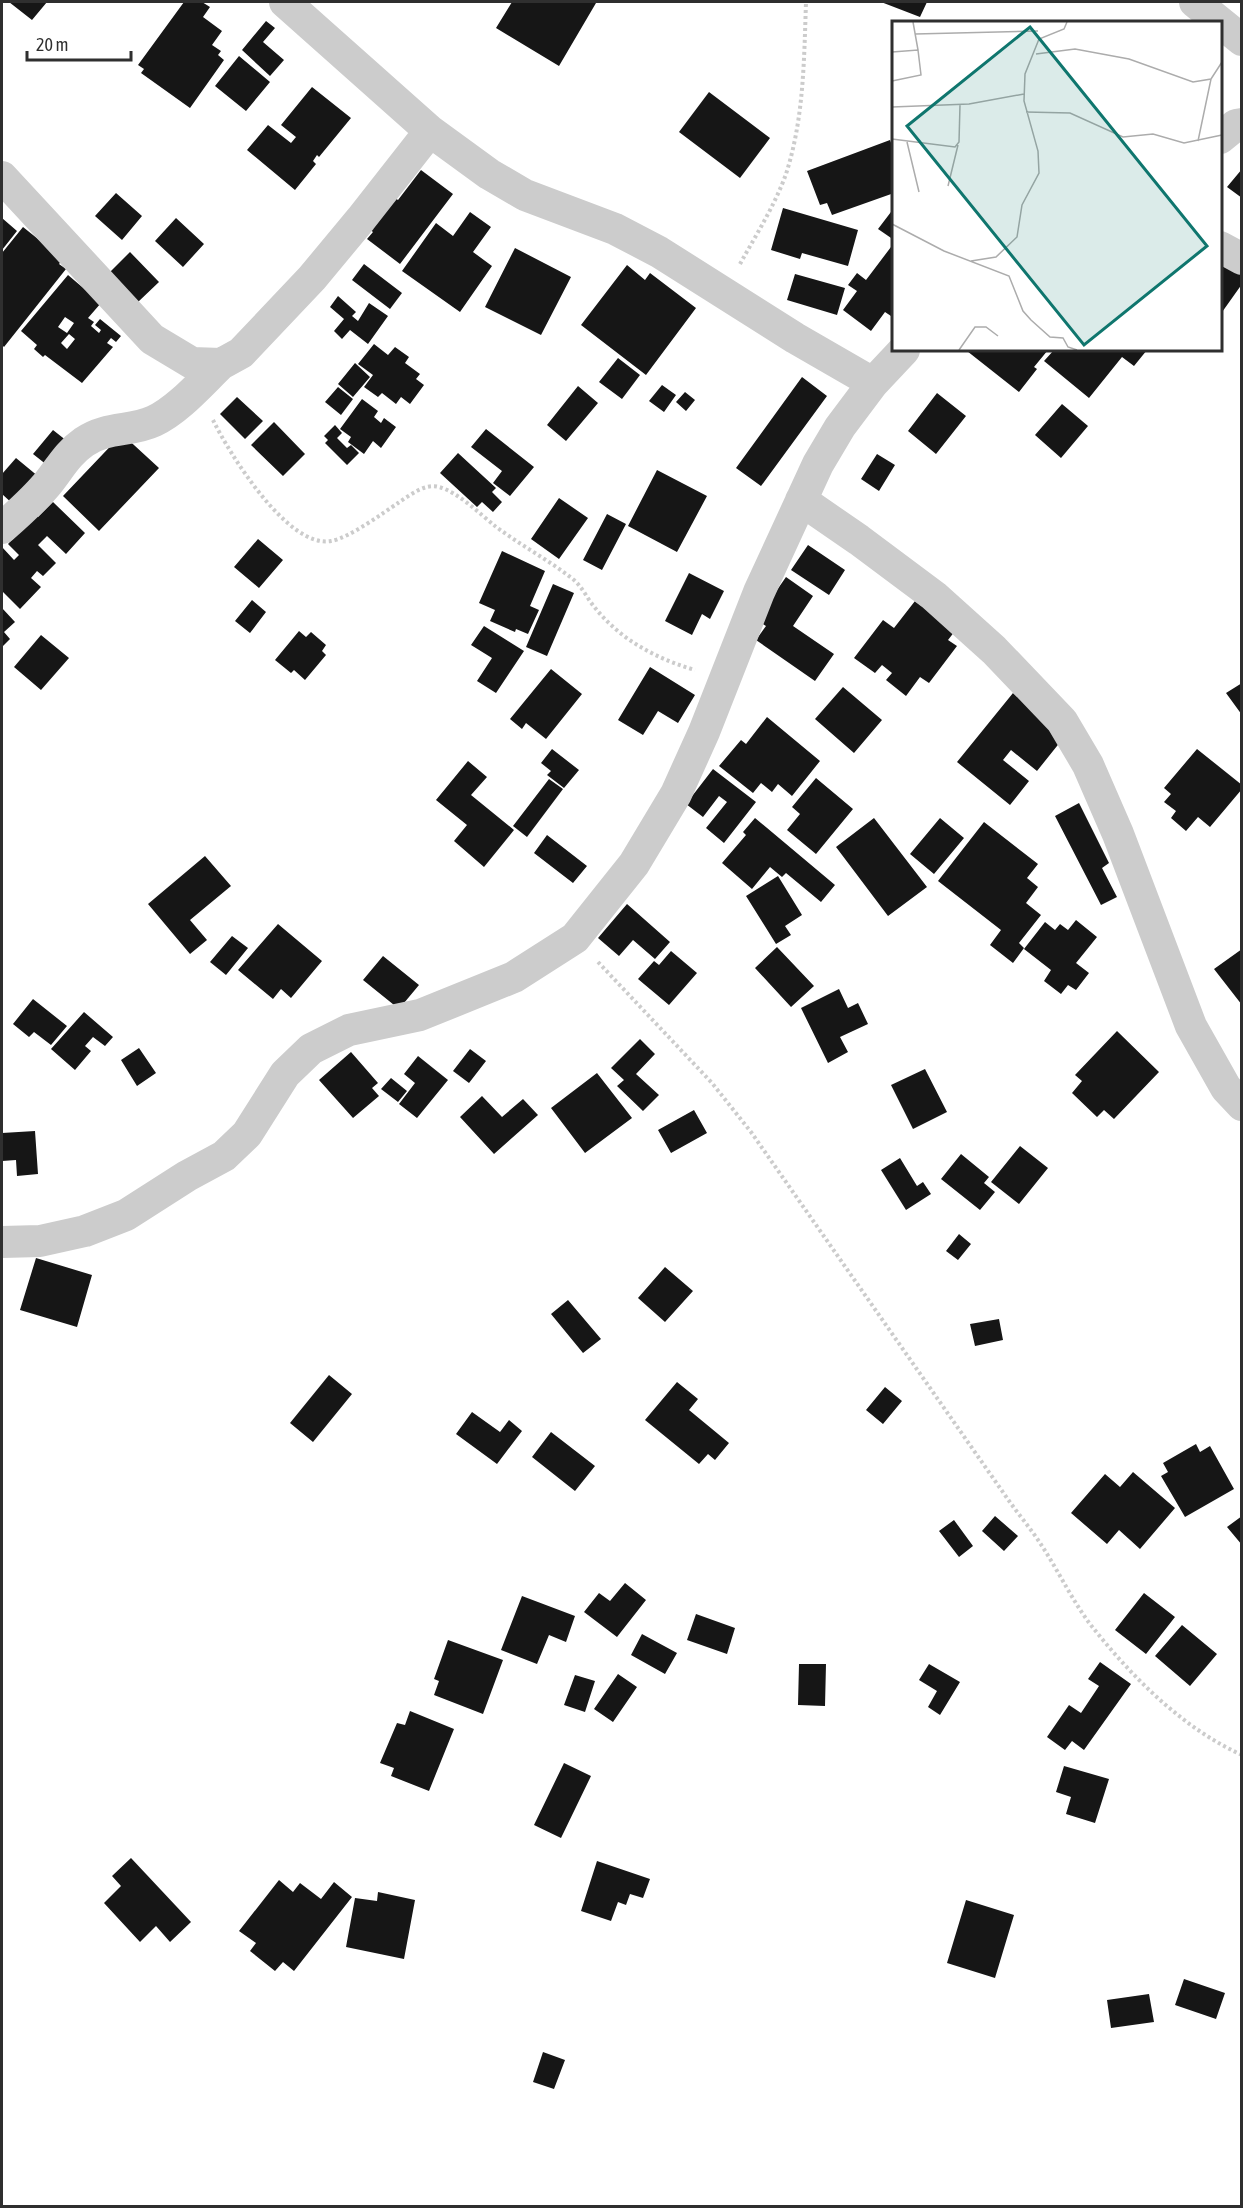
<svg xmlns="http://www.w3.org/2000/svg" width="1243" height="2208" font-family="'Asap Condensed',sans-serif">
  <style>
    .building { fill: #161616; fill-rule: evenodd }
    .lines { fill: none; stroke-linecap: round; stroke-linejoin: round }
    .path { stroke: #ccc; stroke-width: 4; stroke-dasharray: 3 3; stroke-linecap: butt }
    .street { stroke: #ccc; stroke-width: 32 }
    .inset-road { fill: none; stroke: #acacac; stroke-width: 1.5 }
    .view { fill: #0f766e; fill-opacity: 0.15; stroke: #0f766e; stroke-width: 3 }
    .inset-edge { fill: none; stroke: #2f2f2f; stroke-width: 3 }
  </style>
  <rect width="100%" height="100%" fill="#fff"/>
  <path class="building" d="M9,2H47L32,20Z
    M184,2H202L210,7L203,17L222,31L212,45L221,51L218,55L224,60L190,108L141,73L144,69L138,65Z
    M512,2H593L596,3L559,66L496,28Z
    M881,2H927L920,17Z
    M266,21L275,28L263,42L284,60L270,76L242,50Z
    M239,56L270,82L246,111L215,86Z
    M312,87L351,118L319,157L317,155L313,161L316,164L295,190L247,150L268,125L291,143L296,137L281,125Z
    M709,92L770,138L740,178L679,132Z
    M890,140L894,151V193L832,215L827,203L820,205L807,171Z
    M1242,169V198L1227,187Z
    M421,170L453,194L400,264L367,239L373,232L365,226L389,194L398,200Z
    M116,193L142,216L122,240L95,216Z
    M783,208L858,230L848,266L802,253L800,259L771,250Z
    M894,208V240L878,229Z
    M470,212L491,227L473,252L492,266L460,312L402,271L436,223L453,236Z
    M2,218L17,231L2,250Z
    M176,218L204,244L183,267L155,241Z
    M23,227L63,259L59,264L66,269L4,347L2,345V253Z
    M894,243V318L885,312L871,331L843,310L857,291L848,285L857,273L866,280Z
    M515,248L571,277L541,335L485,307Z
    M130,252L159,282L138,302L109,273Z
    M1220,260L1242,274V284L1220,315Z
    M364,264L402,293L390,309L352,280Z
    M627,265L645,280L650,273L696,308L646,375L581,325Z
    M795,274L845,288L837,315L787,300Z
    M68,275L101,303L88,318L94,322L91,326L99,333L101,330L95,325L100,319L121,336L116,342L111,338L107,343L113,347L82,383L45,355L43,357L34,349L37,345L21,331ZM65,317L74,323L67,333L58,327ZM69,334L75,339L67,349L61,343Z
    M338,296L356,312L352,316L358,321L369,303L388,316L368,344L350,330L342,339L334,331L344,319L330,307Z
    M374,344L388,355L395,347L409,357L405,363L420,374L416,379L424,385L410,404L401,397L396,404L382,393L378,397L364,387L373,375L358,364Z
    M968,350H1048L1034,367L1037,369L1019,392L967,351Z
    M1054,350H1147L1134,366L1122,357L1089,398L1044,361Z
    M618,358L640,375L622,399L599,382Z
    M355,363L370,377L353,397L338,384Z
    M802,377L827,396L761,486L736,468Z
    M662,385L676,395L664,412L649,401Z
    M578,386L598,403L566,441L547,425Z
    M338,387L353,399L341,415L325,402Z
    M685,392L695,400L686,411L676,402Z
    M937,393L966,416L936,454L908,431Z
    M237,397L263,421L245,439L220,414Z
    M362,399L378,411L374,417L381,423L384,418L396,427L381,448L373,441L364,454L348,442L351,437L340,429Z
    M1062,404L1088,426L1061,458L1035,435Z
    M274,422L305,454L283,476L251,445Z
    M335,425L342,433L337,438L347,448L351,445L359,453L347,465L325,443L328,440L324,436Z
    M486,429L534,467L510,496L493,483L502,471L471,447Z
    M53,430L72,445L52,469L33,454Z
    M122,434L159,468L99,531L63,496Z
    M458,453L496,488L492,492L502,502L493,512L482,502L477,507L440,473Z
    M877,454L895,465L879,491L861,479Z
    M16,458L39,477L14,505L2,494V474Z
    M657,470L707,496L677,552L628,526Z
    M559,498L588,518L559,559L531,539Z
    M53,502L85,533L66,554L47,536L38,545L56,563L43,576L37,571L31,578L41,587L20,609L2,591V547L14,560L19,555L8,544L36,515L38,517Z
    M607,514L626,524L602,570L583,560Z
    M258,539L283,560L259,588L234,567Z
    M808,545L845,570L829,595L791,570Z
    M502,551L545,571L530,606L539,610L528,634L516,629L515,632L490,621L495,610L479,603Z
    M689,573L724,591L710,619L702,614L692,635L665,621Z
    M786,577L813,596L793,626L834,654L815,681L756,640L766,626L756,620Z
    M553,584L574,593L547,656L526,647Z
    M252,600L266,612L250,633L235,621Z
    M915,601L955,631L948,640L957,646L929,683L920,677L906,696L886,680L892,673L882,665L875,673L854,658L883,620L894,628Z
    M2,608L15,622L4,632L10,639L2,647Z
    M484,626L524,651L496,693L477,681L492,658L471,645Z
    M299,631L306,637L311,632L326,645L322,651L326,655L305,680L294,670L291,673L275,660Z
    M41,635L69,658L41,690L14,667Z
    M650,667L695,695L678,723L658,711L643,735L618,720Z
    M551,669L582,694L546,739L526,723L522,729L510,719Z
    M1242,683V715L1226,693Z
    M843,687L882,720L854,753L815,719Z
    M1013,693L1065,736L1037,771L1011,750L1003,760L1029,781L1010,805L957,762Z
    M767,717L820,761L792,796L778,784L772,792L761,783L753,793L719,766L741,740L746,744Z
    M552,749L579,770L564,788L547,775L551,771L541,763Z
    M1197,749L1242,785V789L1210,827L1198,817L1186,831L1171,818L1176,811L1164,802L1171,794L1164,788Z
    M468,761L487,777L471,795L514,830L484,867L454,841L467,825L436,800Z
    M713,769L756,802L724,843L706,828L727,802L719,796L703,817L686,804Z
    M816,778L853,809L816,854L787,830L800,814L792,807Z
    M549,779L563,789L527,837L513,826Z
    M1079,803L1109,863L1102,868L1117,897L1101,905L1055,816Z
    M755,818L835,885L821,902L786,873L782,877L770,867L752,889L722,863L746,835L743,832Z
    M874,818L927,887L888,916L836,847Z
    M940,818L964,838L934,874L910,854Z
    M984,822L1038,864L1027,878L1038,887L1026,903L1041,915L1019,943L1024,948L1013,963L990,945L1001,930L938,881Z
    M547,835L587,866L573,883L534,853Z
    M205,856L231,886L190,920L207,940L190,954L148,904Z
    M778,876L802,915L785,926L791,935L776,944L746,896Z
    M627,904L670,942L655,959L633,940L619,956L598,938Z
    M1076,920L1097,937L1076,963L1089,973L1076,990L1068,985L1061,994L1044,981L1051,970L1024,949L1045,922L1055,930L1060,924L1068,930Z
    M278,924L322,961L291,998L281,989L273,999L238,970Z
    M232,936L248,948L226,975L210,962Z
    M777,947L814,986L791,1007L755,968Z
    M1242,949V1005L1214,969Z
    M671,951L697,973L669,1005L638,979L654,961L659,965Z
    M383,956L419,985L399,1009L363,980Z
    M839,989L848,1008L858,1003L868,1024L840,1037L848,1052L828,1063L801,1008Z
    M33,999L67,1026L51,1045L34,1032L29,1037L13,1024Z
    M84,1012L113,1037L105,1046L93,1037L85,1046L91,1051L75,1070L51,1049Z
    M1117,1031L1159,1072L1114,1119L1104,1110L1097,1117L1072,1093L1082,1081L1075,1075Z
    M640,1039L655,1054L636,1074L659,1095L643,1111L617,1086L624,1080L611,1068Z
    M139,1048L156,1073L137,1086L121,1060Z
    M470,1049L486,1061L469,1083L453,1071Z
    M351,1052L378,1083L372,1088L379,1096L353,1118L319,1080Z
    M418,1056L448,1080L417,1118L399,1104L415,1083L404,1074Z
    M925,1069L947,1112L913,1129L891,1085Z
    M597,1073L632,1118L585,1153L551,1108Z
    M391,1078L407,1091L398,1102L381,1089Z
    M482,1096L502,1117L523,1099L538,1115L494,1154L460,1117Z
    M694,1110L707,1133L671,1153L658,1130Z
    M35,1131L38,1174L17,1176L16,1160L2,1161V1133Z
    M1020,1146L1048,1168L1019,1204L991,1182Z
    M961,1154L989,1177L984,1183L995,1192L980,1210L941,1179Z
    M900,1158L917,1186L923,1182L931,1194L906,1210L881,1170Z
    M959,1234L971,1244L958,1260L946,1251Z
    M36,1258L92,1275L77,1327L20,1310Z
    M665,1267L693,1291L665,1322L638,1298Z
    M568,1300L601,1339L583,1353L551,1314Z
    M999,1319L1003,1340L975,1346L970,1324Z
    M329,1375L352,1394L313,1442L290,1423Z
    M677,1382L698,1399L689,1410L729,1443L715,1460L708,1454L699,1464L645,1420Z
    M885,1387L902,1401L883,1424L866,1410Z
    M472,1412L500,1432L509,1420L522,1431L497,1464L456,1434Z
    M551,1432L595,1466L575,1491L532,1457Z
    M1196,1444L1200,1452L1210,1446L1234,1489L1185,1517L1161,1476L1168,1472L1163,1463Z
    M1133,1472L1175,1508L1140,1549L1119,1530L1107,1544L1071,1513L1105,1474L1120,1487Z
    M995,1516L1018,1536L1004,1551L982,1531Z
    M1242,1516V1545L1227,1527Z
    M954,1520L973,1546L959,1557L939,1531Z
    M625,1583L646,1600L617,1637L584,1612L599,1593L610,1601Z
    M1144,1593L1175,1617L1146,1654L1115,1630Z
    M522,1596L575,1616L566,1642L549,1635L537,1664L501,1650Z
    M696,1614L735,1628L727,1654L687,1640Z
    M1182,1625L1217,1654L1190,1686L1155,1656Z
    M642,1634L677,1653L665,1674L631,1655Z
    M448,1640L503,1660L483,1714L434,1695L439,1681L434,1679Z
    M1100,1662L1131,1684L1084,1750L1072,1741L1065,1750L1047,1737L1069,1705L1081,1713L1099,1686L1088,1679Z
    M799,1664H826L825,1706L798,1705Z
    M929,1664L960,1682L940,1715L928,1707L937,1691L919,1680Z
    M618,1674L637,1687L613,1722L594,1709Z
    M575,1675L595,1681L585,1712L564,1705Z
    M410,1711L454,1729L429,1791L391,1776L394,1768L380,1763L397,1723L405,1725Z
    M564,1763L591,1776L561,1838L534,1825Z
    M1064,1766L1109,1779L1095,1823L1066,1814L1071,1797L1056,1792Z
    M131,1858L191,1922L170,1942L156,1926L140,1942L104,1903L121,1886L112,1876Z
    M597,1861L650,1879L643,1898L630,1894L626,1905L618,1902L611,1921L581,1911Z
    M279,1880L293,1892L300,1883L321,1899L334,1882L352,1897L294,1971L283,1962L275,1971L250,1951L256,1943L239,1931Z
    M378,1892L415,1900L404,1959L346,1947L355,1898L377,1901Z
    M966,1900L1014,1915L995,1978L947,1963Z
    M1184,1979L1225,1993L1216,2019L1175,2005Z
    M1149,1994L1154,2022L1111,2028L1107,2000Z
    M543,2052L565,2060L554,2089L533,2082Z"/>
  <g class="lines">
    <path class="path" d="M740,264C756,235 775,205 786,174C804,118 804,60 806,2
      M213,420C229,453 288,549 331,541C349,538 383,513 398,503C410,495 425,483 439,487C458,492 480,514 495,526C520,545 549,560 574,580C583,588 588,600 596,609C621,640 657,659 695,670
      M598,962L712,1083L751,1132L1007,1498C1018,1514 1032,1530 1042,1546C1059,1572 1072,1600 1090,1624C1131,1676 1182,1728 1242,1755"/>
    <path class="street" d="M285,2L430,131L489,174L525,195L615,229L659,252L795,338L873,383
      M1195,2L1242,40
      M1220,138L1236,125L1242,124
      M2,177L152,339L192,363L221,364L241,353L312,278L361,219L430,131
      M1220,247L1242,259
      M801,500L859,540L934,596L994,650L1062,721L1088,765L1118,834L1191,1026L1226,1088L1242,1105
      M2,528C18,514 34,500 48,483C60,468 68,453 84,442C107,426 131,432 154,421C178,410 202,382 221,364
      M2,1242L40,1241L85,1231L126,1215L187,1176L224,1156L247,1134L285,1074L311,1049L349,1030L420,1015L514,977L575,938L634,864L676,794L704,732L759,592L818,464L840,427L873,383L904,350"/>
  </g>
  <g transform="translate(892 21)">
    <rect width="330" height="330" fill="#fff"/>
    <path class="inset-road" d="M21,1L26,29M23,13L146,10M0,31L26,29L29,54L0,60M144,33L183,28L237,38L301,61L319,58L330,41M0,86L77,83L132,73M134,91L178,92L231,116L261,113L292,122L330,114M0,118L63,126L67,121L68,84M306,120L319,58M15,121L27,171M56,165L66,124M0,203L52,230L117,255L131,290L139,299L158,316L171,317L176,326L185,329M79,240L104,236L125,216L130,184L147,152L146,130L132,80L133,53L147,18L172,8L175,1M67,329L83,306H94L106,315"/>
    <path class="view" d="M138,6L315,225L192,324L15,105Z"/>
    <rect width="330" height="330" class="inset-edge"/>
  </g>
  <rect width="1243" height="2208" fill="none" stroke="#2f2f2f" stroke-width="6"/>
  <path d="M27 51v9h104v-9" fill="none" stroke="#2f2f2f" stroke-width="3"/>
  <text x="36" y="51" font-size="18" fill="#2f2f2f" stroke="#ffffff" stroke-width="4.5" paint-order="stroke">20 m</text>
</svg>
